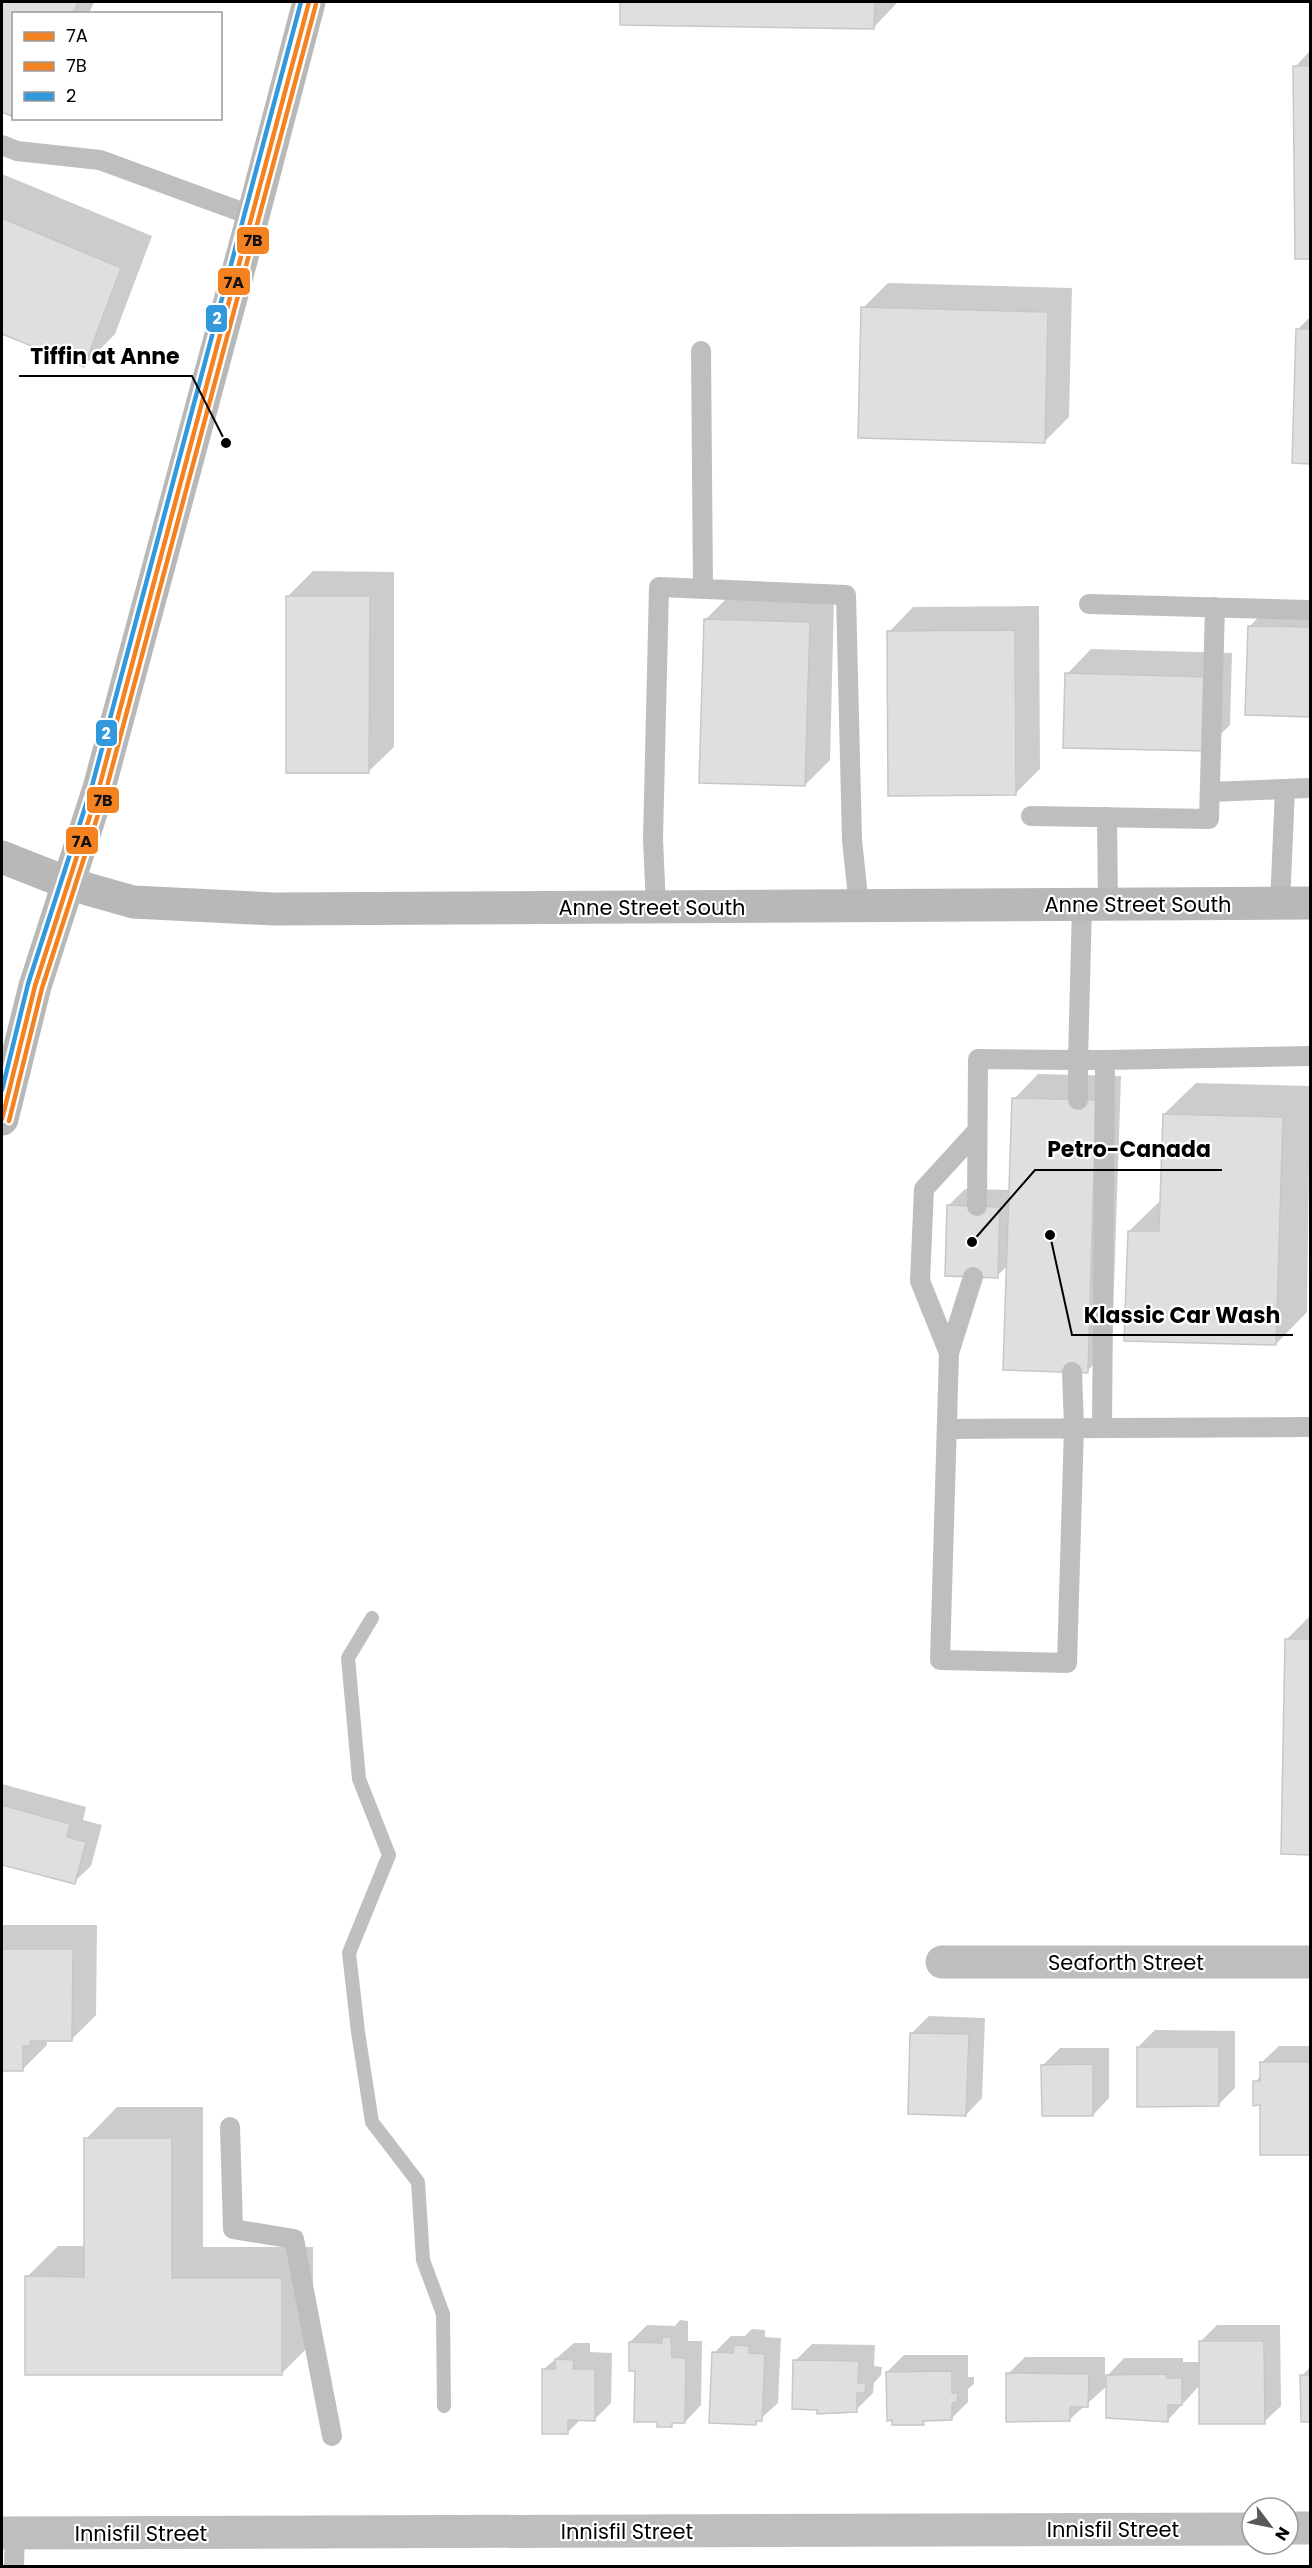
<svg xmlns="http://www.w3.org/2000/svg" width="1312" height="2568" font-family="Poppins,sans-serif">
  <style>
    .shadow { fill: #0003 }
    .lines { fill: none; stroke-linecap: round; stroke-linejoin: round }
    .stream { stroke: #bfbfbf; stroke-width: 14 }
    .building { fill: #dfdfdf; stroke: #c7c7c7; stroke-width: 1.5 }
    .lane { stroke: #bebebe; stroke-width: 20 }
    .street { stroke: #bebebe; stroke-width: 33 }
    .secondary { stroke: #b8b8b8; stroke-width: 33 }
    .bus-1-casing { stroke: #fff; stroke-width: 9 }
    .bus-2-casing { stroke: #fff; stroke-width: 9 }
    .bus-3-casing { stroke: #fff; stroke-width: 9 }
    .bus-1 { stroke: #f58220; stroke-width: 4.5 }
    .bus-2 { stroke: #f58220; stroke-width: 4.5 }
    .bus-3 { stroke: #39d; stroke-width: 4.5 }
    .labels { text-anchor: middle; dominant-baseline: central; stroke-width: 4.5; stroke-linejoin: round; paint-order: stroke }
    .street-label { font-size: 21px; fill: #000; stroke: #fff }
    .leader { fill: none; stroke: #000; stroke-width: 2 }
    .callout-dot { fill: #000; stroke: #fff; stroke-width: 2 }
    .callout-label { font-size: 22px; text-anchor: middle; font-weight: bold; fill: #000; stroke: #fff; stroke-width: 4.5; stroke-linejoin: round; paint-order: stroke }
    .line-badge { stroke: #fff; stroke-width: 2 }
    .badge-label { font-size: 16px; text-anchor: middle; font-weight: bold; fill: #fff }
    .pale-badge-label { font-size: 16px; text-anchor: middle; font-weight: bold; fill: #111 }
  </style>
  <rect width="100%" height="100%" fill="#fff"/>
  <path class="shadow" d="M2,2H94L89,14H14V115L2,110Z
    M621,2H898L873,28L621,24Z
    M1310,51V257H1296L1295,67Z
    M2,174L152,236L115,334L84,366L2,333Z
    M888,283L1072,288L1069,417L1044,442L863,308Z
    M1310,317V462H1294L1298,329Z
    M313,571L394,572V747L369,771L288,596Z
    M730,595L834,598L830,760L805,785L705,620Z
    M1274,601L1310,602V716L1247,714L1250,626Z
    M1039,606L1040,769L1016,793L889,632L913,607Z
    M1091,649L1232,653L1230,725L1205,750L1067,674Z
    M1038,1074L1121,1076L1112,1346L1087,1371L1008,1265L997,1276L948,1206L965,1189L1011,1190L1014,1099Z
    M1196,1083L1310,1086L1307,1312L1276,1344L1129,1231L1161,1200L1164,1114Z
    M1310,1616V1853H1282L1286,1640Z
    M2,1784L86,1807L83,1820L102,1825L91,1866L74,1882L2,1863Z
    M2,1925H97L96,2015L71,2040H47V2045L23,2069H2Z
    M929,2016L985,2018L982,2098L966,2115L912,2033Z
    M1155,2030L1235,2031V2088L1218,2105L1138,2047Z
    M1279,2046H1310V2153H1261V2104L1255,2082L1262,2075V2062Z
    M1060,2048H1109V2098L1093,2115L1043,2065Z
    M117,2107H203V2247H313V2342L282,2373L27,2277L58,2246H86V2139Z
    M680,2320L688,2321V2341H702L701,2405L685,2422L675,2421L671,2425L636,2369L630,2342L647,2325L675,2326Z
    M1217,2325H1280L1281,2406L1264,2422L1200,2385L1168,2420L1108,2385L1069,2420L1008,2374L1025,2357H1105V2378L1124,2358H1183V2362H1200V2342Z
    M752,2329L765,2330V2337L781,2338L778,2403L756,2423L714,2353L731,2336H745Z
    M574,2343H590V2352L612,2353L611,2403L594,2420L581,2419L567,2433L544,2369Z
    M812,2344L875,2345L874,2366L882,2367L881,2375L874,2383L873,2393L856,2410L795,2361Z
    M904,2355H968V2377H974V2384L968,2389V2402L951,2419H927L923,2423L887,2372Z
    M1310,2367V2420H1303L1302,2376Z"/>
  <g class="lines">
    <path class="stream" d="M372,1618L348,1658L359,1779L389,1855L349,1953L358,2032L372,2122L418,2182L423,2260L443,2314L444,2406"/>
  </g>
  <path class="building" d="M2,2H78L73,14H14V117L2,112Z
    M620,2H875L874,29L620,25Z
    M1293,66H1310V259H1295Z
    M2,218L121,268L84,367L2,334Z
    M861,307L1048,312L1045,443L858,438Z
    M1296,329H1310V464L1292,463Z
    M286,596H370L369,773H286Z
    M704,619L810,622L805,786L699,783Z
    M1248,626L1310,627V717L1245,715Z
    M1015,630L1016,795L888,796L887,631Z
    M1065,673L1208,677L1206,751L1063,748Z
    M1012,1098L1096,1100L1088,1373L1003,1370Z
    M1163,1114L1283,1117L1276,1345L1124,1341L1128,1231H1159Z
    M947,1205L1000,1207L998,1278L945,1276Z
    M1285,1639H1310V1855L1281,1854Z
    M2,1805L70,1824L67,1837L86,1842L75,1884L2,1865Z
    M2,1949H73L72,2041H31L30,2046H23V2071H2Z
    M910,2033L969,2034L966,2116L908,2114Z
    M1137,2047H1219V2106L1137,2107Z
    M1260,2062H1310V2155H1260V2105L1253,2106V2081H1260Z
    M1093,2064V2116H1042L1041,2065Z
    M84,2138H172V2278H282V2375H25V2276L84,2277Z
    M662,2337H671L672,2357L686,2358L685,2423H672V2427H657V2422H634L635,2371H629V2342L662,2343Z
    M1199,2341H1264L1265,2424H1199Z
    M734,2345L749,2346V2353L765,2354L762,2421H756V2425L709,2423L712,2352L733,2353Z
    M555,2359L574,2360L573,2369H595V2421L568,2420V2434H542V2369H555Z
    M793,2360L859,2361L858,2383H866L865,2393H857V2412L817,2414V2410L792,2409Z
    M952,2371V2393H958L957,2402L952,2403V2420L923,2421L924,2425H892V2420L887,2421L886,2372Z
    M1006,2373L1089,2374L1088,2407H1070V2421L1006,2422Z
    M1167,2374V2378H1182V2405H1168V2422L1106,2418V2375Z
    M1300,2375H1310V2422H1301Z"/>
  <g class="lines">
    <path class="lane" d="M2,145L17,151L100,160L253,216
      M701,351L703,589
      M1089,604L1310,610
      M1210,792L1310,788
      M1031,816L1209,819L1215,607
      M1107,817L1108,905
      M1280,904L1285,789
      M1082,905L1078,1060H1105L1102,1427
      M656,907L653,839L659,587L846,595L852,840L859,906
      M1105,1060L1310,1056
      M977,1206L978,1059L1078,1060V1100
      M973,1277L949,1353L940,1660L1067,1663L1074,1427L1072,1372
      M949,1353L920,1281L924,1189L977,1131
      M947,1429L1310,1427
      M230,2127L233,2229L294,2239L332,2436
      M14,2566L15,2533"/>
    <path class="street" d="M942,1962H1310
      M1288,2528H1310
      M2,2533L1252,2529"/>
    <path class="secondary" d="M2,857L70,884L133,902L274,909L1310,903
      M2,1119L35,986L99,788L253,216L309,2"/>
    <g class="bus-1-casing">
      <path id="bus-1" d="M2,1119L35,986L99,788L309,2"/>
    </g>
    <g class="bus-2-casing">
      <path id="bus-2" d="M9,1121L42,988L106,790L316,4"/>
    </g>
    <g class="bus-3-casing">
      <path id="bus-3" d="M2,1090L28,984L92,786L301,2"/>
    </g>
    <use href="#bus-1" class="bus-1"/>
    <use href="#bus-2" class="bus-2"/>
    <use href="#bus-3" class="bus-3"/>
  </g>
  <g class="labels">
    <g class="street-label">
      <text x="1138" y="904">Anne Street South</text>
      <text x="652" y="907">Anne Street South</text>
      <text x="1126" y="1962">Seaforth Street</text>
      <text x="1113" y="2529">Innisfil Street</text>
      <text x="627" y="2531">Innisfil Street</text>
      <text x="141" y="2533">Innisfil Street</text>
    </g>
  </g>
  <path class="leader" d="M226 443L192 376H19M972 1242L1035 1170H1222M1050 1235L1072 1335H1293"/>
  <g class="callout-dot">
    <circle cx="226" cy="443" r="6"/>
    <circle cx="972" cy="1242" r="6"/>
    <circle cx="1050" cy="1235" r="6"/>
  </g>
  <g class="callout-label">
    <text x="105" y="364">Tiffin at Anne</text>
    <text x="1129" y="1157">Petro-Canada</text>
    <text x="1182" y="1323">Klassic Car Wash</text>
  </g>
  <g class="line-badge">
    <rect x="236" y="226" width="34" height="29" rx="6" fill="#f58220"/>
    <rect x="217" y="267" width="34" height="29" rx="6" fill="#f58220"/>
    <rect x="205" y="304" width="23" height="29" rx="6" fill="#39d"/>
    <rect x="95" y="719" width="23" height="28" rx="6" fill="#39d"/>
    <rect x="86" y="786" width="34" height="28" rx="6" fill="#f58220"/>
    <rect x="65" y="826" width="34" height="29" rx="6" fill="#f58220"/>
  </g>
  <g class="badge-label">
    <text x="217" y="324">2</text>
    <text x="106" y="739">2</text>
  </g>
  <g class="pale-badge-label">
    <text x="253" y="246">7B</text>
    <text x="234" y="288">7A</text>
    <text x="103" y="806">7B</text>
    <text x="82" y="847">7A</text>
  </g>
  <rect width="1312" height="2568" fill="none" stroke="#000000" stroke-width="6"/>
  <rect x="12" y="12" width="210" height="108" fill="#ffffff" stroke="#999999" stroke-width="1.5"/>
  <rect x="24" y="32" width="30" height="9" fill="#f58220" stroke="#999999" stroke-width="1.5"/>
  <text x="66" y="42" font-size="18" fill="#000000">7A</text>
  <rect x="24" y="62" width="30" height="9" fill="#f58220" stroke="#999999" stroke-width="1.5"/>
  <text x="66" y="72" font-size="18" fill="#000000">7B</text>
  <rect x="24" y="92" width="30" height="9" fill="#3399dd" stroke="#999999" stroke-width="1.5"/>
  <text x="66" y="102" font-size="18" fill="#000000">2</text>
  <g transform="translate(1270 2526) rotate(122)"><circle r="28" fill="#ffffff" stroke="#999999" stroke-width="1.5"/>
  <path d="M0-4.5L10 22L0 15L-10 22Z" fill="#595959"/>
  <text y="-9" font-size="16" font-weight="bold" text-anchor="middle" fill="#000000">N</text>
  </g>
</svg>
